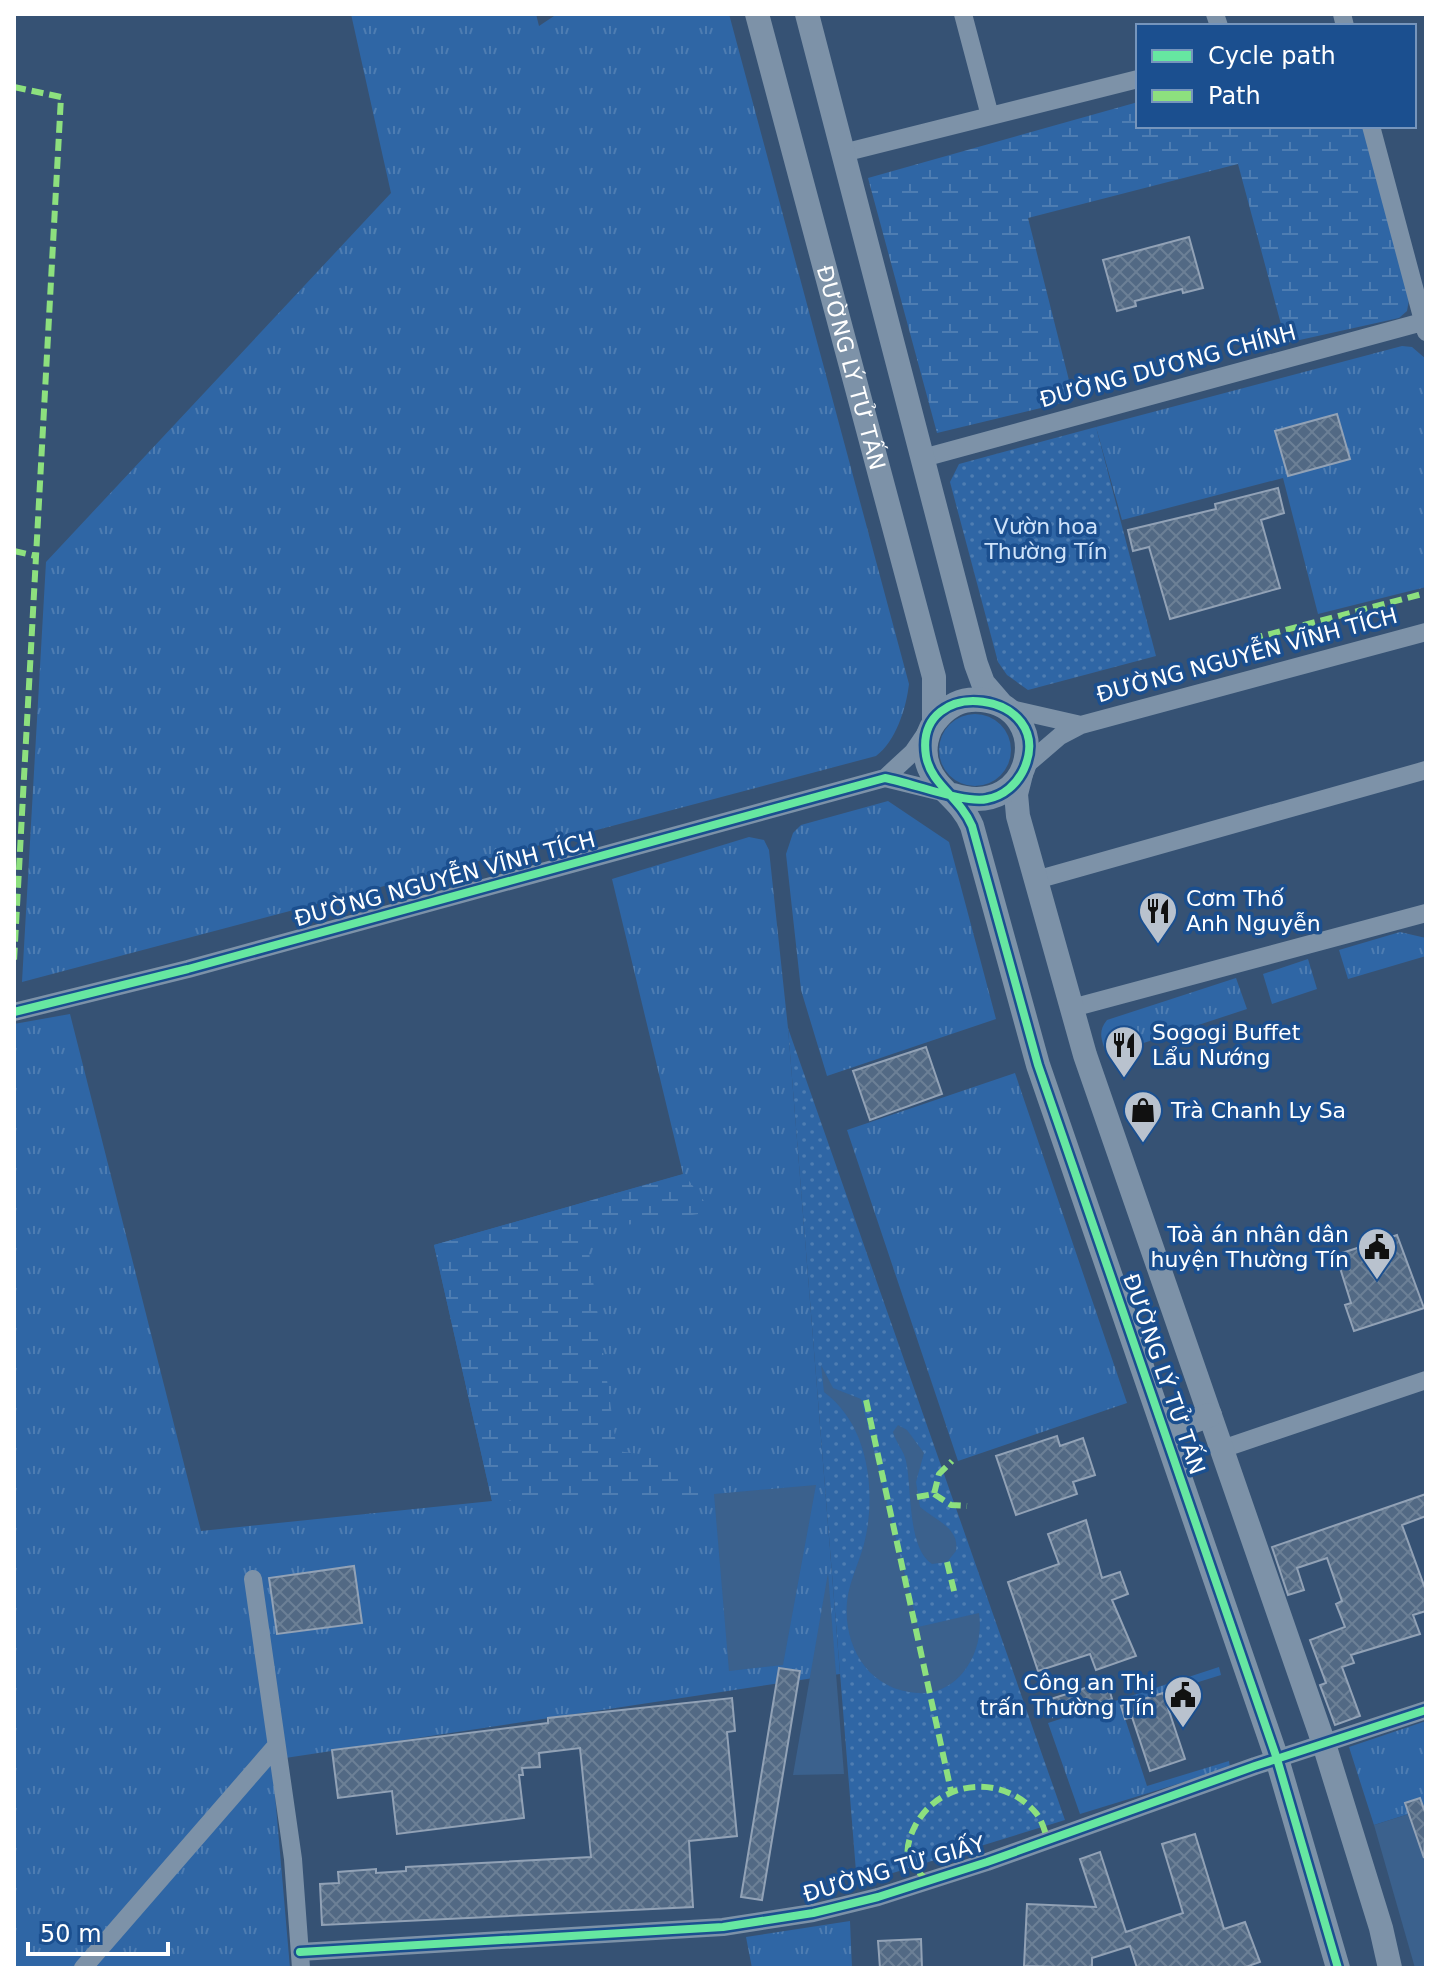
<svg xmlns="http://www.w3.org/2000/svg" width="1440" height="1982" font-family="'DejaVu Sans',sans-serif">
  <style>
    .grass { fill: url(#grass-tufts) }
    .wetland { fill: url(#wetland-marsh) }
    .park { fill: url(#park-dots) }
    .water { fill: #3b618d }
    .building { fill: url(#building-cross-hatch); stroke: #92a2b6; stroke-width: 2 }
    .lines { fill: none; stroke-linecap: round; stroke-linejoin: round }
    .minor { stroke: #7d92a8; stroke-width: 18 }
    .tertiary { stroke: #7d92a8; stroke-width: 24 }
    .quiet { stroke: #8de07e; stroke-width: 6; stroke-dasharray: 12 6; stroke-linecap: butt }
    .cycleway-casing { stroke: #1b4f8f; stroke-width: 13 }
    .cycleway { stroke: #66e7a1; stroke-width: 8 }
    .labels { text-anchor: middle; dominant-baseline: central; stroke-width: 7; stroke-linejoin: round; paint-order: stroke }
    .street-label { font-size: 22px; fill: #fff; stroke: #1b4f8f }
    .park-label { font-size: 22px; fill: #cfe3fa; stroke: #1b4f8f }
    .poi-label { font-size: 22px; fill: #fff; stroke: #1b4f8f; text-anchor: start }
  </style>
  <defs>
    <pattern id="grass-tufts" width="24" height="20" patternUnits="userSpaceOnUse" patternTransform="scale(2)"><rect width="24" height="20" fill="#2f66a5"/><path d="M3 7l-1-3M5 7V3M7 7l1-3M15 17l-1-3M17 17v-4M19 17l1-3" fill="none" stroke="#4e7db2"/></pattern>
    <pattern id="wetland-marsh" width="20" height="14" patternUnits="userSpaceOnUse" patternTransform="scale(2)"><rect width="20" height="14" fill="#2f66a5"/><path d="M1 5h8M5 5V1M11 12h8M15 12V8" fill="none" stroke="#4e7db2"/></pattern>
    <pattern id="park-dots" width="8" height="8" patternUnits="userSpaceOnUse" patternTransform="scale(2)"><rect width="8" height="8" fill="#2f66a5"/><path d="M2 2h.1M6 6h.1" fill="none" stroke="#4e7db2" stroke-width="1.8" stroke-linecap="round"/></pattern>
    <pattern id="building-cross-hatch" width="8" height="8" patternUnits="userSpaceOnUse" patternTransform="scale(2)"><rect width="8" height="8" fill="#526984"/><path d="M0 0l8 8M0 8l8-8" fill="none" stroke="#6c8096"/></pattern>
  </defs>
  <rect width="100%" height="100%" fill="#365274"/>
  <path class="grass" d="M351,14H536L539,26L557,14H729L909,684C906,709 896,741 876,756L22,982L46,562L391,193Z
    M1402,346L1412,347L1426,359V587L1318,614L1283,478L1122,520L1096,427Z
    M939 750a36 36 0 1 1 72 0a36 36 0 1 1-72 0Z
    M888,801L949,842L996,1019L827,1076L801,990L786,854L793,833L801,825Z
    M749,837L764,840L769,850L788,1028L840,1674L272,1760L290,1968H14V1024L70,1014L201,1531L492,1501L434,1245L683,1174L612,879Z
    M1400,932L1426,938V956L1348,979L1339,950Z
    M1308,959L1317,989L1272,1004L1263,974Z
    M1236,978L1247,1009L1107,1055C1102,1041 1097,1032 1107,1020Z
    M1015,1073L1127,1403L958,1461L847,1130Z
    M1219,1667L1221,1675L1121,1706L1147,1786L1229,1761L1230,1768L1080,1814L1048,1723Z
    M1426,1721V1803L1412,1813L1374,1825L1349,1747Z
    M850,1921L852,1968H752L746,1937Z"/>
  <path class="wetland" d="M1138,102V126H1366L1409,300L1407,311L1399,318L1286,343L1238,164L1028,218L1074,400L937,433L868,178Z
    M684,1174L712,1212L586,1231L617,1451L647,1455L703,1496L492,1501L434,1245Z"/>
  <path class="park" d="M1096,427L1156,656L1028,690L1007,675L998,662L950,482L959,464Z
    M788,1028L1065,1820L857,1884Z"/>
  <path class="water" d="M821,1365L833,1388L861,1399L918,1627L979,1613C985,1650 960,1696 917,1693C869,1690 843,1647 847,1602C849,1582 859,1563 864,1544C877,1493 869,1425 824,1392Z
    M898,1425L907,1430L924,1453L916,1482L920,1507C935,1520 960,1528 956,1551L947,1562L932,1564C907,1548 912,1487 906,1461C904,1451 896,1443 893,1432Z
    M816,1485L783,1665L729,1671L714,1494Z
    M828,1573L844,1774L793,1775Z
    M1426,1803V1837L1423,1842L1426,1862V1968H1415L1374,1825L1412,1813Z"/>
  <path class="building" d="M1189,237L1203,288L1183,293L1182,289L1135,301L1136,306L1117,311L1103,260Z
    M1337,414L1350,459L1288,476L1275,431Z
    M1278,488L1284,513L1261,520L1280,588L1170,619L1149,547L1133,551L1128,530L1216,509L1215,504Z
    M926,1047L942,1094L870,1120L853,1071Z
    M1397,1235L1424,1308L1354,1331L1345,1305L1351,1303L1336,1255Z
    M1057,1436L1060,1446L1083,1438L1095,1475L1073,1482L1077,1494L1016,1515L996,1456Z
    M1426,1494V1516L1402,1525L1426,1591V1611L1413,1615L1420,1634L1351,1655L1354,1663L1342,1667L1360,1716L1335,1725L1320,1685L1326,1683L1310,1640L1345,1627L1336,1604L1342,1601L1327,1558L1297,1568L1304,1590L1288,1595L1272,1547Z
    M1086,1520L1102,1578L1120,1572L1128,1594L1112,1600L1136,1656L1096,1670L1090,1654L1038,1671L1008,1582L1059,1564L1048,1534Z
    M354,1566L362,1623L277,1634L269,1578Z
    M779,1668L800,1671L762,1900L741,1897Z
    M1107,1681L1112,1699L1053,1717L1048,1700Z
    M1163,1693L1185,1759L1150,1771L1132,1717L1125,1719L1121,1706Z
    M732,1698L735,1731L727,1732L737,1836L689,1841L693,1907L322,1925L320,1884L339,1883L338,1872L376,1869V1873L406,1871V1867L591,1857L580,1748L539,1753L540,1767L522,1768L523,1775H519L524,1818L397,1834L392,1791L338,1798L332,1750L548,1723V1718Z
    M1420,1798L1426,1815L1424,1858L1405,1803Z
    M1195,1834L1224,1929L1245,1922L1260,1962L1243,1968H1137L1130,1946L1092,1958V1968L1024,1966L1027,1904L1096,1907L1080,1859L1100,1852L1126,1932L1183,1913L1162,1844Z
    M921,1939L922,1968H880L878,1941Z"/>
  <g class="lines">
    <path class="minor" d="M963,14L990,116
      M1215,14L1219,26
      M1342,14L1345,26
      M1371,126L1426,332
      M843,153L1138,79
      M923,458L1426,321
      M1006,708L1081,725
      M1025,766L1060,736L1081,725L1426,632
      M885,778L913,752L926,733
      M1036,880L1426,770
      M1072,1008L1426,913
      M14,1012L188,969L885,778L946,793
      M1222,1449L1426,1380
      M253,1579L293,1859L301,1968
      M300,1952L723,1927L813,1913L878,1897L987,1862L1255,1766L1426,1710
      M83,1968L276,1746"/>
    <g class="tertiary">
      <path id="s1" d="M757,14L934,677V722"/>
      <path d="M807,14L976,664L983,683L1002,705"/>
      <path d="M1021,774L1016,794L1018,816L1085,1055L1324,1744L1381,1928L1390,1968"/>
      <path d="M953,795C1037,821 1053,707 982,700C965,698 950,704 939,717C926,730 922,751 929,768C937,790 960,798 972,826L1038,1065L1277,1759L1338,1968"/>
      <path d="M1165,1432L1210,1415"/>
    </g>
    <path class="quiet" d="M14,87L61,97L14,961
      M14,551L36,556
      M1251,639L1426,593
      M866,1400L951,1791
      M934,1494L951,1505L967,1506
      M917,1497L934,1494L939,1474L952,1461
      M947,1562L955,1595
      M927,1881C921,1874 910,1864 908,1856C906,1846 911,1834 915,1826C939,1780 1002,1773 1036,1813C1042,1820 1045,1832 1048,1841"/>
    <g class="cycleway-casing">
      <path id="cycleway" d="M14,1012L188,969L885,778C912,783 965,804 987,799C1004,796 1017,784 1024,769C1058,691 913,672 926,756C931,785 960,797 972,826L1038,1065L1277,1759L1338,1968
        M300,1952L723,1927L813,1913L878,1897L987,1862L1255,1766L1426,1710"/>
    </g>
    <use href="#cycleway" class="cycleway"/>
  </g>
  <defs>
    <g id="restaurant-pin" transform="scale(2)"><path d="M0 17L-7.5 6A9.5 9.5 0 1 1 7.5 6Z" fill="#b9c2ce" stroke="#1b4f8f"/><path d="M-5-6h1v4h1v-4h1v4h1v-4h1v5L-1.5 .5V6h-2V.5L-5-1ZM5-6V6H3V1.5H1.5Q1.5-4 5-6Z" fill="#111"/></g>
    <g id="shop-pin" transform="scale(2)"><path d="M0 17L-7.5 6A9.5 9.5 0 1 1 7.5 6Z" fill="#b9c2ce" stroke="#1b4f8f"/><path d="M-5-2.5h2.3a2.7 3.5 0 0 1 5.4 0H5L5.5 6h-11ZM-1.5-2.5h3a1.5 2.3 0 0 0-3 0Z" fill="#111"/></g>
    <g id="civic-pin" transform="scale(2)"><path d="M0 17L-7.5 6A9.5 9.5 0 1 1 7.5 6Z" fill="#b9c2ce" stroke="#1b4f8f"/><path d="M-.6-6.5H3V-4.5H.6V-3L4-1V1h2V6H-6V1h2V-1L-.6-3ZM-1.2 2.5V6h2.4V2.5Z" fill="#111"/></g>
  </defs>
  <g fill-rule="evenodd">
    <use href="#restaurant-pin" x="1158" y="911"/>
    <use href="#restaurant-pin" x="1124" y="1045"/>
    <use href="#shop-pin" x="1143" y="1110"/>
    <use href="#civic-pin" x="1377" y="1247"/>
    <use href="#civic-pin" x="1183" y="1695"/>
  </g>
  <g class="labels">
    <g class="street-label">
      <text transform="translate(1168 366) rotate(-15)">ĐƯỜNG DƯƠNG CHÍNH</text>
      <text stroke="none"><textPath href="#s1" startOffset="366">ĐƯỜNG LÝ TỬ TẤN</textPath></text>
      <text transform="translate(1247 655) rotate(-15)">ĐƯỜNG NGUYỄN VĨNH TÍCH</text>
      <text transform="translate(445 879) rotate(-15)">ĐƯỜNG NGUYỄN VĨNH TÍCH</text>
      <text transform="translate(1164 1374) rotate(71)">ĐƯỜNG LÝ TỬ TẤN</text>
      <text transform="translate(894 1869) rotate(-16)">ĐƯỜNG TỪ GIẤY</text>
    </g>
    <g class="park-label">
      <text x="1046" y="526">Vườn hoa<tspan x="1046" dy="25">Thường Tín</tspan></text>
    </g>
    <g class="poi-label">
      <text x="1186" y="898">Cơm Thố<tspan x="1186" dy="25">Anh Nguyễn</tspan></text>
      <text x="1152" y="1032">Sogogi Buffet<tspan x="1152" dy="25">Lẩu Nướng</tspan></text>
      <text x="1171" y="1110">Trà Chanh Ly Sa</text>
      <text x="1349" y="1234" text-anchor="end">Toà án nhân dân<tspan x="1349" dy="25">huyện Thường Tín</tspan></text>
      <text x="1155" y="1682" text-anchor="end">Công an Thị<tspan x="1155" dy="25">trấn Thường Tín</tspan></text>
    </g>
  </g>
  <rect width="1440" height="1982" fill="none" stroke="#ffffff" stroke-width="32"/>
  <rect x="1136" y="24" width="280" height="104" fill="#1b4f8f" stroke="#7695bc" stroke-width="2"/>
  <rect x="1152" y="50" width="40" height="12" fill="#66e7a1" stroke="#7695bc" stroke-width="2"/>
  <text x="1208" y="64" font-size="24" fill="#ffffff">Cycle path</text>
  <rect x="1152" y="90" width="40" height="12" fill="#8de07e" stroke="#7695bc" stroke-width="2"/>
  <text x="1208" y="104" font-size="24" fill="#ffffff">Path</text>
  <path d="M28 1942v12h140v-12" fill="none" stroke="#ffffff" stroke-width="4"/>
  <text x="40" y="1942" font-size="24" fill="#ffffff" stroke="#1b4f8f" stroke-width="6" paint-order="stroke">50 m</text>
</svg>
